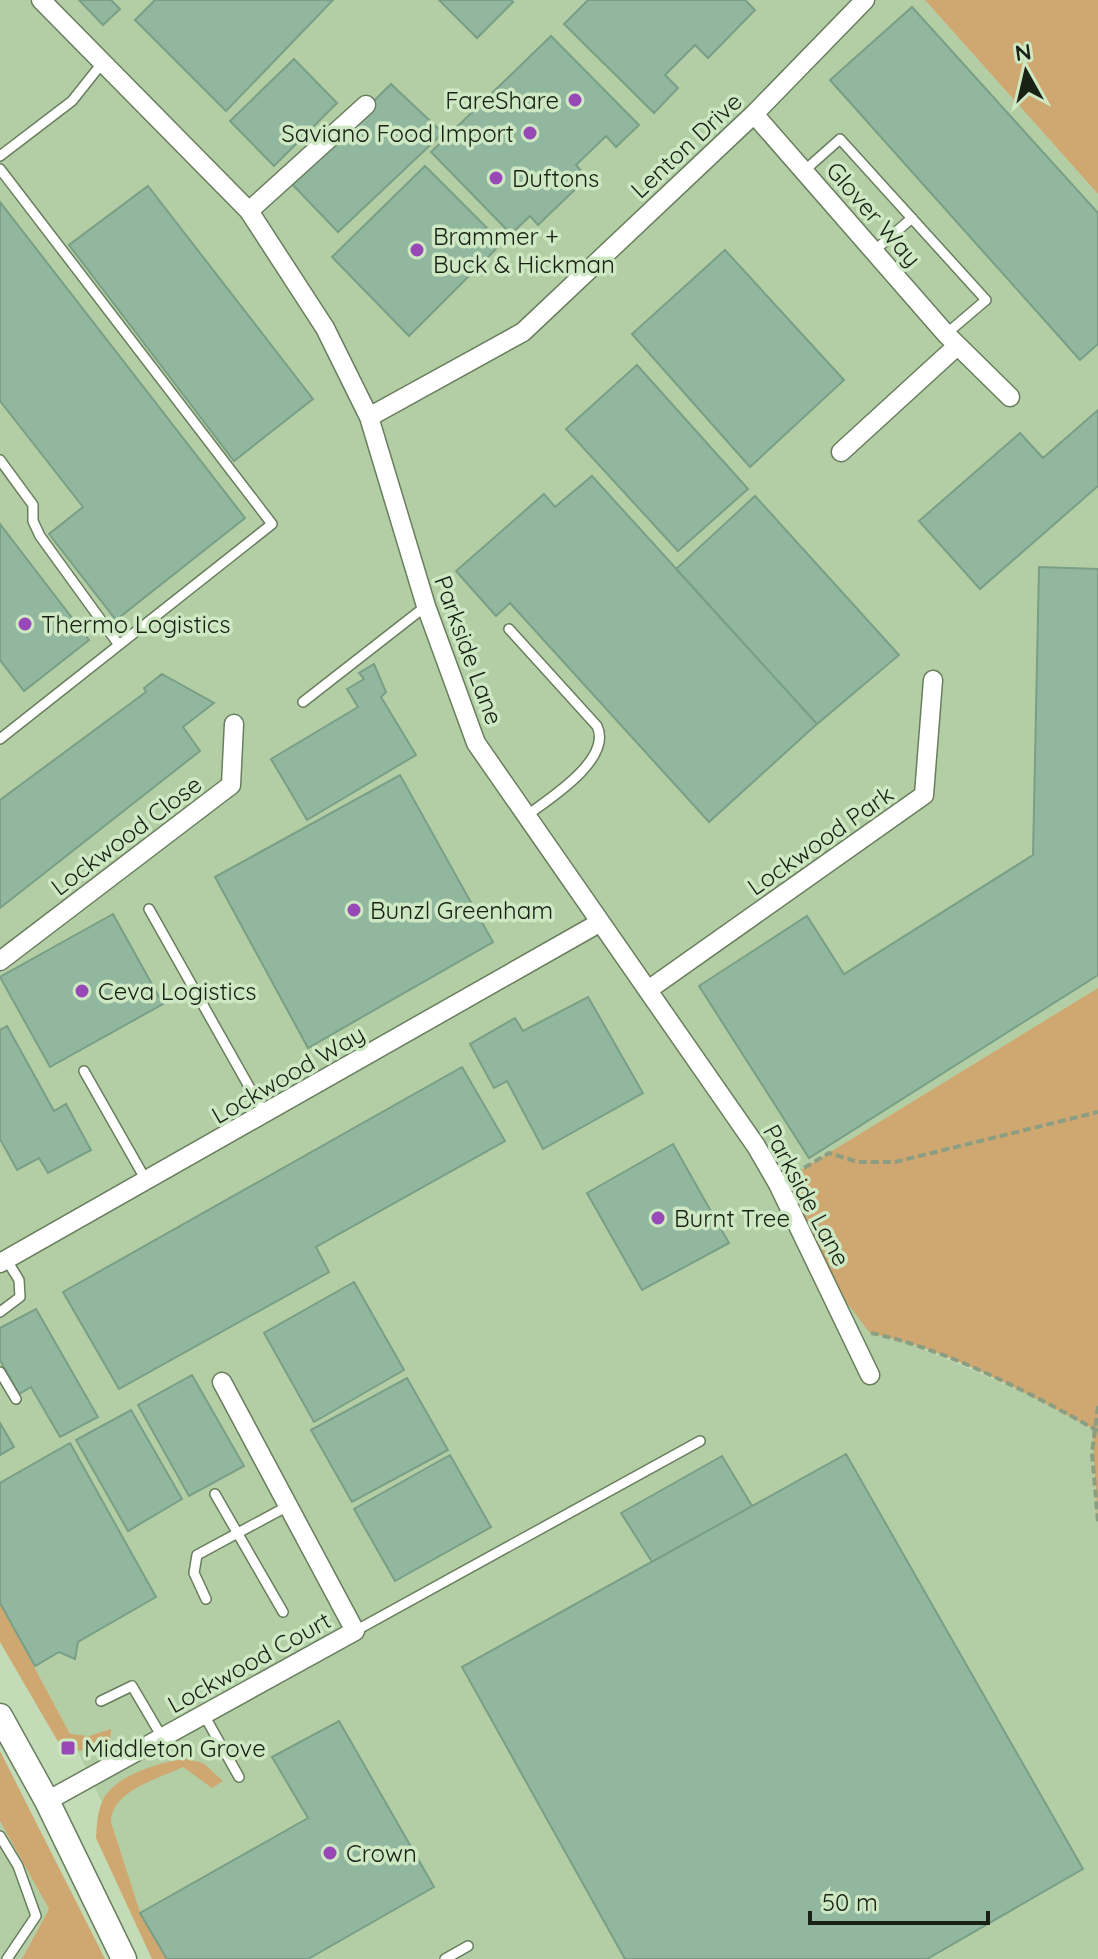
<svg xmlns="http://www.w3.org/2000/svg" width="1098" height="1959" font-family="Quicksand,sans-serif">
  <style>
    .built { fill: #b3cea5 }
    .green { fill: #cfa770 }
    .building { fill: #91b89e; stroke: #799f86; stroke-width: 2 }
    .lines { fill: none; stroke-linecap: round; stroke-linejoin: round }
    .service-casing { stroke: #687e5d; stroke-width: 12 }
    .minor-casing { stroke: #687e5d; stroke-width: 21 }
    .tertiary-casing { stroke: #687e5d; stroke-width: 27 }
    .path { stroke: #8b9e82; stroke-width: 4; stroke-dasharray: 8 4; stroke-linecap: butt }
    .service { stroke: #fff; stroke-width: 9 }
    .minor { stroke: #fff; stroke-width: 18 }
    .tertiary { stroke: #fff; stroke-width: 24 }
    .poi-dot { fill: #9948b7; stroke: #cfe8c4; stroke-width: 3 }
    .labels { text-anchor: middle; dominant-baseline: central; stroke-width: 7; stroke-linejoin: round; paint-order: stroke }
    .poi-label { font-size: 24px; fill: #182114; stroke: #cfe8c4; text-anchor: start }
    .street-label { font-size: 24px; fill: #182114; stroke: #cfe8c4 }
  </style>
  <rect width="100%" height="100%" fill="#c3dbb7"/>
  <path class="built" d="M0,0H925L1098,194V988L778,1184L870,1333L902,1340L1027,1394L1093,1428L1098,1522V1959H167L140,1913L111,1822L70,1734L0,1603Z
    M0,1821L49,1909L22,1959H0Z"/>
  <path class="green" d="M925,0H1098V194Z
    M1098,988V1522L1092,1428C1023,1392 948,1349 870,1333L820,1268L778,1184Z
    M0,1603L70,1734L89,1736L111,1729L110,1741C90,1753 75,1755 57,1740L0,1642Z
    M0,1751L105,1959H22L49,1909L0,1821Z
    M187,1759L203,1763L223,1781L212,1788L183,1767C158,1779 111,1791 111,1822L140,1912L167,1959H152L96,1838C97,1825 97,1812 103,1800C115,1775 162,1761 187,1759Z"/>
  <path class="building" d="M79,0H111L120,9L103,25Z
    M155,0H333L226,111L135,20Z
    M439,0H511L513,2L477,38Z
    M588,0H745L755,10L708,58L695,45L665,75L678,88L654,113L564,24Z
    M912,7L1098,213V344L1080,360L830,80Z
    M551,36L639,125L616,147L606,136L576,165L587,178L538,225L530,216L511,234L431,152Z
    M294,59L337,103L274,166L230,121Z
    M391,84L443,133L338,232L291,183Z
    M425,166L502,243L409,336L332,257Z
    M148,186L313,399L234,461L69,245Z
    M0,202L245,518L116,620L49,534L83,507L0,401Z
    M725,250L844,380L750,467L632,334Z
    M637,365L748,489L678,551L566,429Z
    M1098,410V486L980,589L919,521L1020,433L1043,458Z
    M592,476L817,724L709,822L510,603L496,616L456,571L544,494L555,507Z
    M755,496L899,655L817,724L676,569Z
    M0,524L89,640L24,691L0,660Z
    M1039,567L1098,569V975L809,1158L699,986L807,916L844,974L1033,855Z
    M374,664L386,692L381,697L416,755L307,820L271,759L358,707L347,689L364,679L359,673Z
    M162,674L214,703L183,727L200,751L0,908V800L146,692L144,688Z
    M400,775L493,942L308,1048L215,877Z
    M113,914L163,1004L50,1067L0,977Z
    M588,997L643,1093L543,1149L507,1081L494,1088L470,1044L515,1018L523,1031Z
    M7,1026L54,1111L66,1104L91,1150L48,1173L39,1158L17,1170L0,1139V1030Z
    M462,1067L505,1141L316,1247L329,1272L119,1389L63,1292Z
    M673,1144L729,1243L642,1290L587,1193Z
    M354,1282L404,1370L314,1422L264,1333Z
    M36,1309L98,1417L60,1437L31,1387L19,1394L0,1360V1328Z
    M192,1375L244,1466L189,1496L138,1405Z
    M407,1378L448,1450L352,1502L311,1430Z
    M131,1410L182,1499L128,1531L76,1440Z
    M0,1423L14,1447L0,1455Z
    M70,1443L156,1597L78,1642L75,1659L59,1652L35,1666L0,1603V1483Z
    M846,1454L1083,1869L927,1959H625L462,1667Z
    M450,1455L491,1527L395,1581L354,1509Z
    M722,1456L752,1506L652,1562L621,1513Z
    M339,1721L434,1887L308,1959H167L140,1913L308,1818L272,1757Z"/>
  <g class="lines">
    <g class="service-casing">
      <path id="service" d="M0,156L72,101L103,62
        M0,169L272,524L0,739
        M804,171L840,139L986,300L946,334
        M874,251L912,218
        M0,460L33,505V521L40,536L119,645
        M509,629L597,726C613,759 549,799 526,816
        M303,702L426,606
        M149,909L265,1115
        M84,1071L147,1182
        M0,1312L20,1297L19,1280L6,1259
        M0,1372L16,1399
        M215,1494L283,1612
        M206,1599L194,1573L197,1555L288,1506
        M355,1631L700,1441
        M101,1701L132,1686L162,1737
        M204,1715L239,1777
        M0,1836L18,1866L36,1916L7,1959
        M445,1959L468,1946"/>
    </g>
    <g class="minor-casing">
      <path id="minor" d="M41,0L249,211L325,328L369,417L426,606L476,743L756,1146L778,1184L870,1375
        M754,114L946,334L1010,397
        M249,211L366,105
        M369,417L523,332L754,114L865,0
        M841,452L957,346
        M0,961L231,785L234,724
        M648,990L924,795L933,680
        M0,1263L599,923
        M47,1801L355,1631L222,1382"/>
    </g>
    <g class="tertiary-casing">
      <path id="tertiary" d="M0,1716L47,1801L124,1959"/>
    </g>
    <path class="path" d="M794,1174L829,1153L858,1162H895L1098,1112
      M871,1333C944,1348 1033,1394 1098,1431
      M1098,1406L1092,1453L1098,1522"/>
    <use href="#service" class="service"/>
    <use href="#minor" class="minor"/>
    <use href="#tertiary" class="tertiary"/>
  </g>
  <g class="poi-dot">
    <circle cx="575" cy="100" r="8"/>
    <circle cx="530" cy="133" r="8"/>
    <circle cx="496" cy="178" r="8"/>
    <circle cx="417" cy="250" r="8"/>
    <circle cx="25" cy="624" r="8"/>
    <circle cx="354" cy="910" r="8"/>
    <circle cx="82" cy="991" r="8"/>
    <circle cx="658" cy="1218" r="8"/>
    <rect x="60" y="1740" width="16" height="16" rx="4"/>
    <circle cx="330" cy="1853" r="8"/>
  </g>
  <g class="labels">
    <g class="poi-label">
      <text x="559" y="100" text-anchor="end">FareShare</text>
      <text x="514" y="133" text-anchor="end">Saviano Food Import</text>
      <text x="512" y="178">Duftons</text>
      <text x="433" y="236">Brammer +<tspan x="433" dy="28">Buck &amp; Hickman</tspan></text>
      <text x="41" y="624">Thermo Logistics</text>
      <text x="370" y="910">Bunzl Greenham</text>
      <text x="98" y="991">Ceva Logistics</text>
      <text x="674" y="1218">Burnt Tree</text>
      <text x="84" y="1748">Middleton Grove</text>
      <text x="346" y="1853">Crown</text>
    </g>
    <g class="street-label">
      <text transform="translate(686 145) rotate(-43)">Lenton Drive</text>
      <text transform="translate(874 214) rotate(49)">Glover Way</text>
      <text transform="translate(469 650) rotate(70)">Parkside Lane</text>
      <text transform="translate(126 835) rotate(-37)">Lockwood Close</text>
      <text transform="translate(820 840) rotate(-35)">Lockwood Park</text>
      <text transform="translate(288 1074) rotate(-30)">Lockwood Way</text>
      <text transform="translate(807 1195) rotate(62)">Parkside Lane</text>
      <text transform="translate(249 1662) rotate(-29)">Lockwood Court</text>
    </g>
  </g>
  <g transform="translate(1026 72) rotate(352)" stroke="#cfe8c4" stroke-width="6" paint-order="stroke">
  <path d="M0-6L14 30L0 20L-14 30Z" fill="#182114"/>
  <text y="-12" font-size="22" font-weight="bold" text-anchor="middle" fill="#182114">N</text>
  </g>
  <path d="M810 1911v12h178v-12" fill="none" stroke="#182114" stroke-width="4"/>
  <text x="822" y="1911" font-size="24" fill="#182114" stroke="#cfe8c4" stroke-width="6" paint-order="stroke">50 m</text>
</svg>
